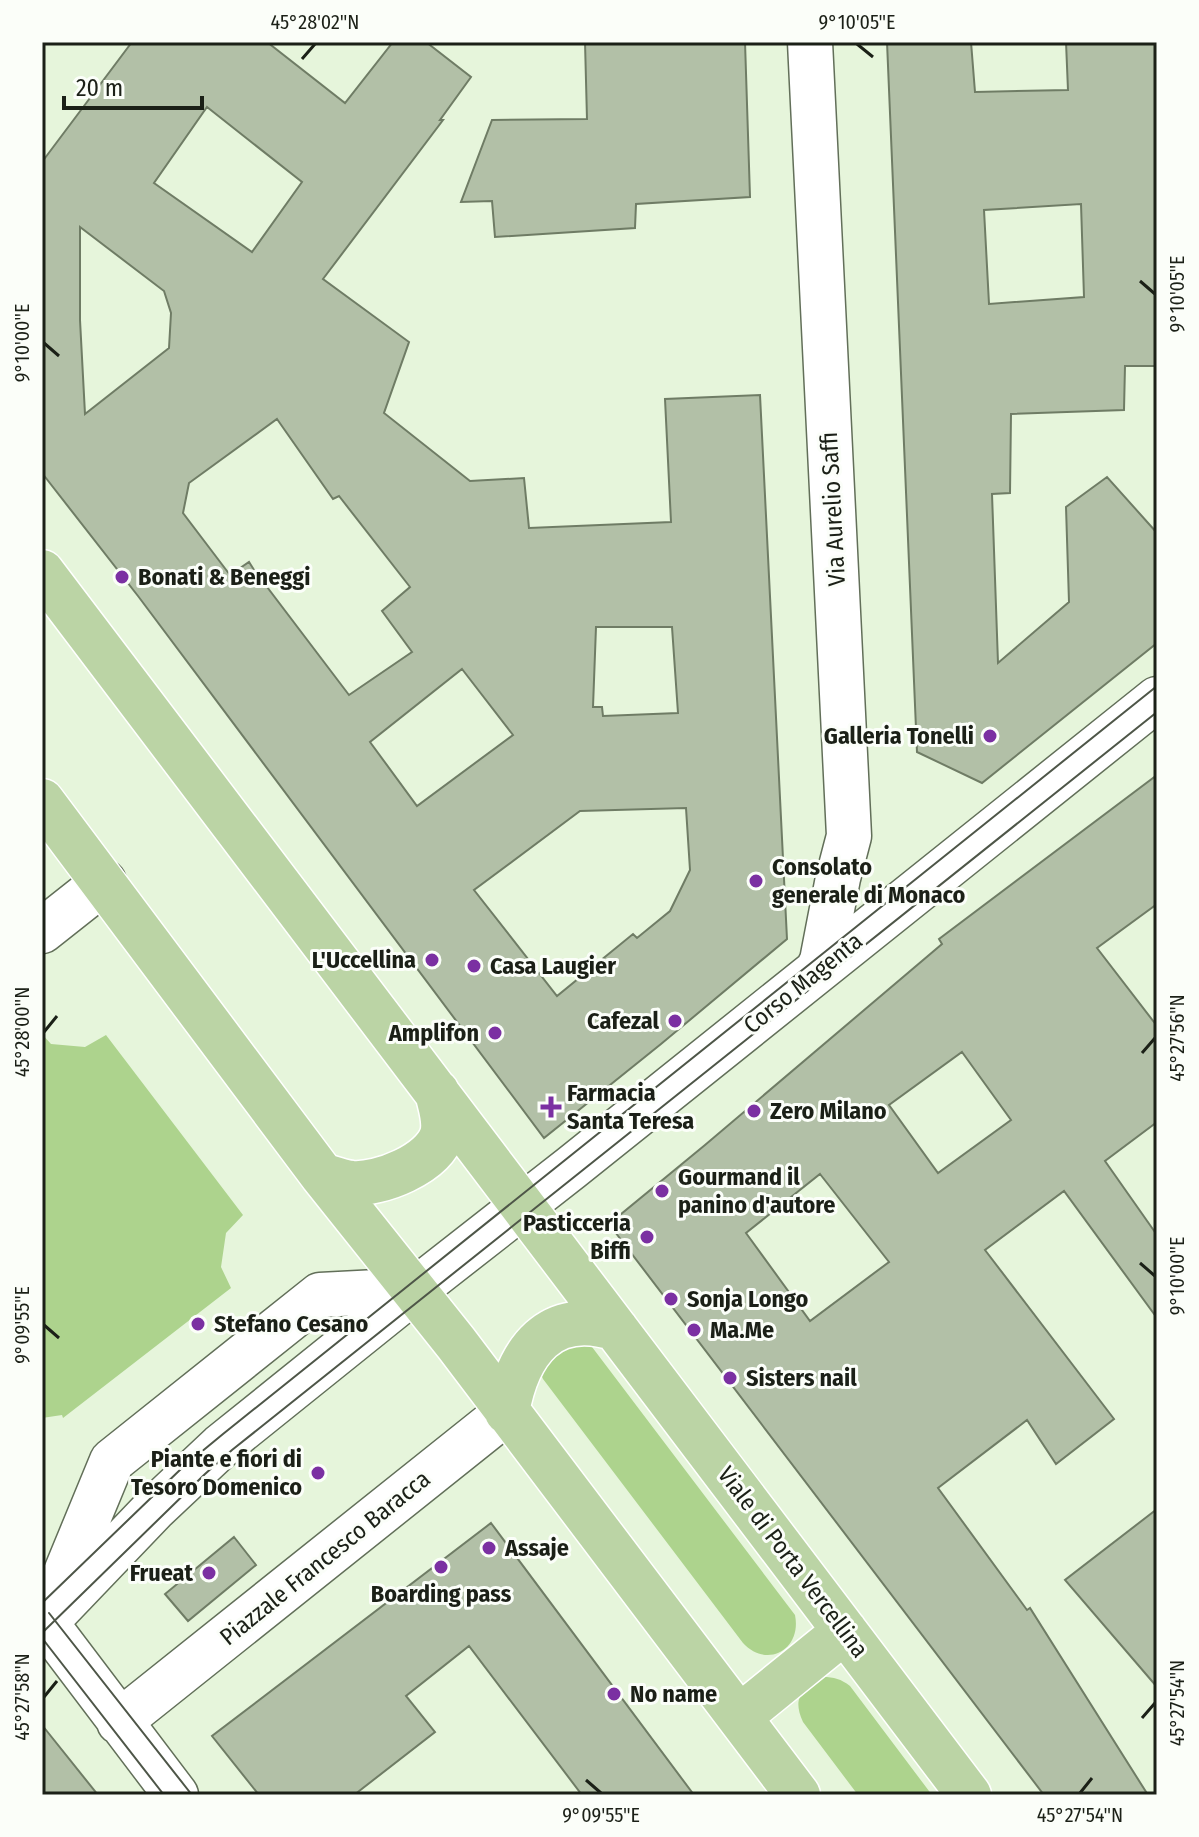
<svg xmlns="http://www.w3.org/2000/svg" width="1199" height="1837" font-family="'Fira Sans Condensed',sans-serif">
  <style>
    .green { fill: #add38d }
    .building { fill: #b2c0a7; stroke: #6f7c65; stroke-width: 2; fill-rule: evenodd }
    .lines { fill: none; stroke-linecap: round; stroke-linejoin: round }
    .minor-casing { stroke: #626f59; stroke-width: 47 }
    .major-casing { stroke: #fff; stroke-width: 47 }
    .minor { stroke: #fff; stroke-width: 44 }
    .major { stroke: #bbd4a5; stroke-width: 44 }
    .tram { stroke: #4e5648; stroke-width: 2 }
    .ticks { fill: none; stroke: #1b2017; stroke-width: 3 }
    .poi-dot { fill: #7b30a2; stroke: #fbfef9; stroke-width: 3 }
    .labels { text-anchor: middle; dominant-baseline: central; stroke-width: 6; stroke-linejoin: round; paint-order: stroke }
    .street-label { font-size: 24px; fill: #1b2017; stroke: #fbfef9 }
    .poi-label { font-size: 24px; font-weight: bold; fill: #1b2017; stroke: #fbfef9; text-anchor: start }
    .neatline { fill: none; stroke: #1b2017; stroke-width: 3 }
    .ticks-label { font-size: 20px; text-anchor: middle; fill: #1b2017 }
  </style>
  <rect width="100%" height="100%" fill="#e6f5db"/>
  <path class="green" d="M42,1034L51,1044L85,1047L106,1035L243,1215L226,1233L221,1267L231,1288L63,1418L62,1415L42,1418Z
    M589,1343L795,1615C802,1650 767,1669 743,1643L543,1379L539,1370L541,1350Z
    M823,1677C834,1677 841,1679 850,1686L932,1795H858L803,1722C791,1695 804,1691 823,1677Z"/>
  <path class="building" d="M132,42H267L345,103L393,42H426L471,77L440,120H443L323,279L409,342L384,413L470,481L524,478L529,528L671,522L665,399L760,395L787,939L661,1044L544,1138L138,596L42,473V162ZM207,107L302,182L252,252L154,183ZM80,227L164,291L171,313L169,348L85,414L80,320ZM277,419L333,499L339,496L410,587L382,611L412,652L349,695L264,583L263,584L249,562L230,575L183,513L189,483ZM596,627H672L678,713L603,716L602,707H593ZM462,669L513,735L417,806L370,742ZM686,808L690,870L670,911L637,938L633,934L557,996L474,890L580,811Z
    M585,42H745L750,197L636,204L635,228L495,237L492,201L461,202L492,120L587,119Z
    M887,42H971L975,92L1068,90L1066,42H1157V366H1125L1124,410L1011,414L1010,493L992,494L998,663L1069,602L1066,507L1107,477L1157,533V643L982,783L917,752ZM1081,204L1084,297L989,304L984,210Z
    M1157,775V904L1097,948L1157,1026V1122L1105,1161L1157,1235V1318L1064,1191L985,1250L1114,1419L1056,1464L1027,1420L938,1488L1027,1610L1030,1608L1148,1795H1044L609,1224L705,1145L942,944L939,939ZM962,1052L1011,1120L938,1173L889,1105ZM820,1174L889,1262L810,1321L746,1233Z
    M1157,1509V1687L1065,1580Z
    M491,1523L694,1795H582L469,1646L406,1696L435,1732L354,1795H259L212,1736Z
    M234,1537L256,1565L188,1621L165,1594Z
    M42,1725L98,1795H42Z"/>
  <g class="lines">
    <g class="minor-casing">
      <path id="minor" d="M810,42L849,836L838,878L822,961L817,971
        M42,931L104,882
        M55,1599L112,1461L320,1295L415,1290
        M42,1618L176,1795
        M42,1626L154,1509L221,1446L415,1290L571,1168L1157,699
        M119,1722L507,1412"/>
    </g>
    <g class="major-casing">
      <path id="major" d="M42,572L969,1795
        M42,801L322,1175L456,1343L798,1795
        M322,1175C332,1178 342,1182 352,1183C380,1185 433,1164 442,1135C446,1121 440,1106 437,1092
        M507,1412C518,1351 550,1307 616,1329
        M739,1717L845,1631"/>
    </g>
    <use href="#minor" class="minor"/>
    <use href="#major" class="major"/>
    <path class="tram" d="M42,1603L183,1467L223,1434L1157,686
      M49,1613L192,1795
      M42,1633L205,1474L232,1450L1157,712
      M42,1638L164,1795"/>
  </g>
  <path class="ticks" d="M857,44L873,57M302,59L315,44M1140,281L1155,294M44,343L59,356M44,1032L57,1016M1142,1053L1155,1038M1140,1263L1155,1276M44,1325L59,1338M44,1697L57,1681M1142,1718L1155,1703M586,1780L601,1793M1080,1793L1092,1778"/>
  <g class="poi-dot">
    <circle cx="122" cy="577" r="8"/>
    <circle cx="990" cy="736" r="8"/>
    <circle cx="756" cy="881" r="8"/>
    <circle cx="432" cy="960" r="8"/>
    <circle cx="474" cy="966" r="8"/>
    <circle cx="675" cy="1021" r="8"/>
    <circle cx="495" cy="1033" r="8"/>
    <path d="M547 1095h8v8h8v8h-8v8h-8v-8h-8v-8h8z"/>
    <circle cx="754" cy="1111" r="8"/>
    <circle cx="662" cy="1191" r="8"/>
    <circle cx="647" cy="1237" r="8"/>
    <circle cx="671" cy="1299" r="8"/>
    <circle cx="198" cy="1324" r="8"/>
    <circle cx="694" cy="1330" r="8"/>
    <circle cx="730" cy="1378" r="8"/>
    <circle cx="318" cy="1473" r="8"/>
    <circle cx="489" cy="1548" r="8"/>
    <circle cx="441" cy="1567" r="8"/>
    <circle cx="209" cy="1573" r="8"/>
    <circle cx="614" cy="1694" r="8"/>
  </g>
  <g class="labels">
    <g class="street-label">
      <text transform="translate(833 509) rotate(-93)">Via Aurelio Saffi</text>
      <text transform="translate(803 983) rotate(-39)">Corso Magenta</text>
      <text transform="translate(325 1558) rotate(-39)">Piazzale Francesco Baracca</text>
      <text transform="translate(793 1562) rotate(53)">Viale di Porta Vercellina</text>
    </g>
    <g class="poi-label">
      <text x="138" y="577">Bonati &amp; Beneggi</text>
      <text x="974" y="736" text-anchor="end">Galleria Tonelli</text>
      <text x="772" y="867">Consolato<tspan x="772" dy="28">generale di Monaco</tspan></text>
      <text x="416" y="960" text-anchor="end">L'Uccellina</text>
      <text x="490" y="966">Casa Laugier</text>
      <text x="659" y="1021" text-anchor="end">Cafezal</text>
      <text x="479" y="1033" text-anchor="end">Amplifon</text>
      <text x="567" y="1093">Farmacia<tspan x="567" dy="28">Santa Teresa</tspan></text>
      <text x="770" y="1111">Zero Milano</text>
      <text x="678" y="1177">Gourmand il<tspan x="678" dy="28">panino d'autore</tspan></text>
      <text x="631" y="1223" text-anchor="end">Pasticceria<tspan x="631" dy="28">Biffi</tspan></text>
      <text x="687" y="1299">Sonja Longo</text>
      <text x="214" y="1324">Stefano Cesano</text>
      <text x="710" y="1330">Ma.Me</text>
      <text x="746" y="1378">Sisters nail</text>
      <text x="302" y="1459" text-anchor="end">Piante e fiori di<tspan x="302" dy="28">Tesoro Domenico</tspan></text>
      <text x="505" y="1548">Assaje</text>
      <text x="193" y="1573" text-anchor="end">Frueat</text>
      <text x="441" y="1594" text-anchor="middle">Boarding pass</text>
      <text x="630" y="1694">No name</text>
    </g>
  </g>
  <rect width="1199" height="1837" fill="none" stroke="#fbfef9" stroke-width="88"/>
  <path d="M64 96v12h138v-12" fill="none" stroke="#1b2017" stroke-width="4"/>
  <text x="76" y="96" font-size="24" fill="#1b2017" stroke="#fbfef9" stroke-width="6" paint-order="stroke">20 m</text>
  <rect x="44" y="44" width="1111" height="1749" class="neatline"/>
  <g class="ticks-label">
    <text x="315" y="29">45°28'02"N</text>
    <text x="857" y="29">9°10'05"E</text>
    <text transform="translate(1177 294) rotate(-90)" y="7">9°10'05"E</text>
    <text transform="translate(22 343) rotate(-90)" y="7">9°10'00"E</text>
    <text transform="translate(22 1032) rotate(-90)" y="7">45°28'00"N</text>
    <text transform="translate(1177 1038) rotate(-90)" y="7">45°27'56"N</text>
    <text transform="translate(1177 1276) rotate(-90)" y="7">9°10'00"E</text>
    <text transform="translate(22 1325) rotate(-90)" y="7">9°09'55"E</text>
    <text transform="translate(22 1697) rotate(-90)" y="7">45°27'58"N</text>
    <text transform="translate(1177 1703) rotate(-90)" y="7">45°27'54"N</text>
    <text x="601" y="1822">9°09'55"E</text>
    <text x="1080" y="1822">45°27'54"N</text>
  </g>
</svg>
